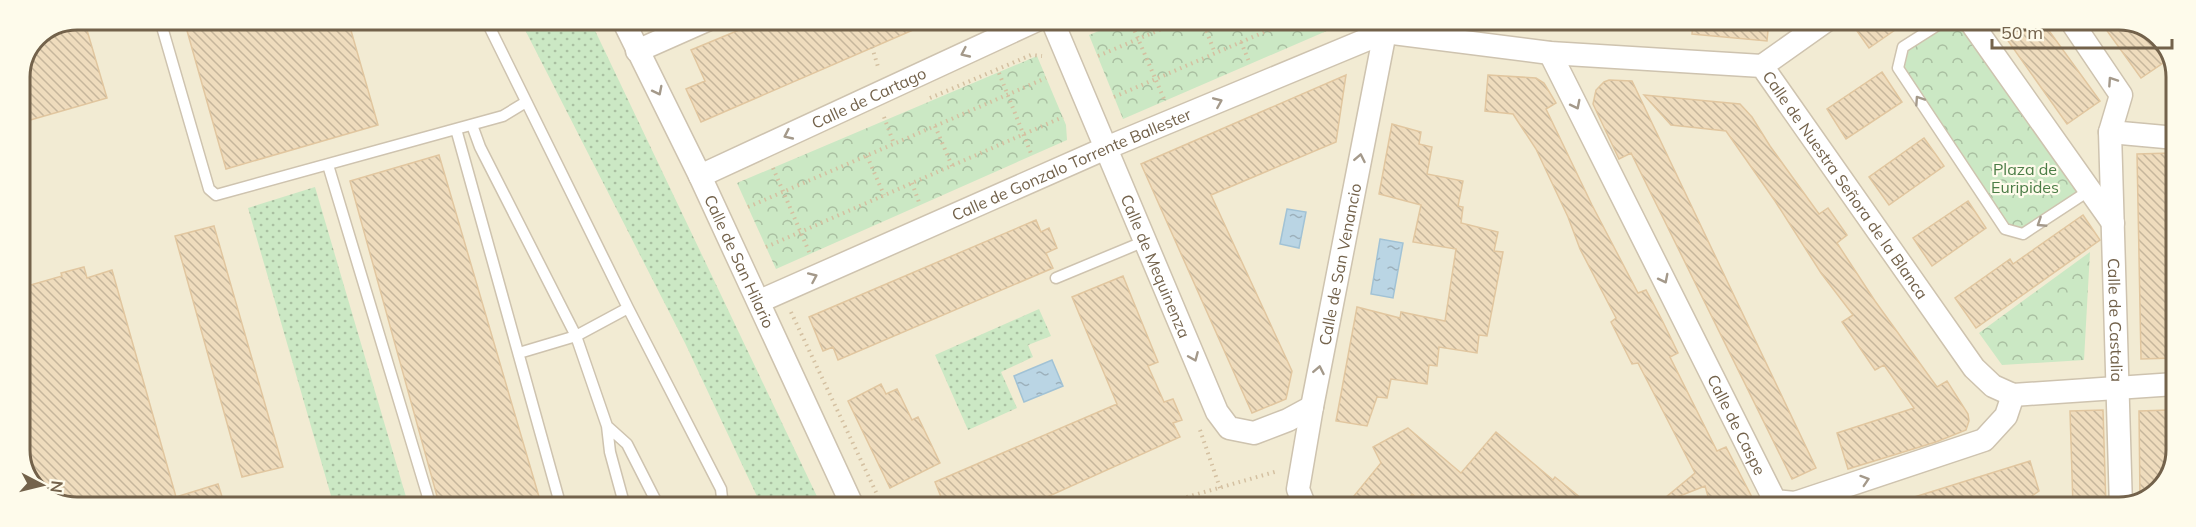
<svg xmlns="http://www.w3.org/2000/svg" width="2196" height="527" font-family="Mulish,sans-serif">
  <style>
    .residential { fill: #f2ebd3 }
    .park { fill: url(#park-crowns) }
    .garden { fill: url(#garden-dots) }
    .water { fill: url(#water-ripples); stroke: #a1c2d5; stroke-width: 1.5 }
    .building { fill: url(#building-back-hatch); stroke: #e1c69f; stroke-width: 1.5 }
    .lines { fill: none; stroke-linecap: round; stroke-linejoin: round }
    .lane-casing { stroke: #cec3af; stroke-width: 13 }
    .street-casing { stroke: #cec3af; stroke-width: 25 }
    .path { stroke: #d4c0a1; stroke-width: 4; stroke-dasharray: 1.5 4.5; stroke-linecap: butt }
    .lane { stroke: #fff; stroke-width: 10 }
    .street { stroke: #fff; stroke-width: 22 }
    .oneway { stroke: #a4998a }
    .labels { text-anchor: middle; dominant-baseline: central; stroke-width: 4.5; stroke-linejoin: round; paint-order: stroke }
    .street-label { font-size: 16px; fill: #73624b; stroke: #fefbeb }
    .park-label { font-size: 16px; fill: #4b7d46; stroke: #fefbeb }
    .rim { fill: none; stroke: #73624b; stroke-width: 3 }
  </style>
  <defs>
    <pattern id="park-crowns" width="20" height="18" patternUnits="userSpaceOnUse" patternTransform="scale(1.5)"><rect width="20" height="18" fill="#cbe8c4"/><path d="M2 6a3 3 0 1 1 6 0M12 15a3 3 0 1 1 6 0" fill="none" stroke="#a9bfa1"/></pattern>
    <pattern id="garden-dots" width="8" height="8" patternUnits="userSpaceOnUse" patternTransform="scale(1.5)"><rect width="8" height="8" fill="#cbe8c4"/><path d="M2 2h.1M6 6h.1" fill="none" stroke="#a9bfa1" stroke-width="1.8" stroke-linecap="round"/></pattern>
    <pattern id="water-ripples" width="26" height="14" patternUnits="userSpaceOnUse" patternTransform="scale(1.5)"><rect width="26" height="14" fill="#bad5e4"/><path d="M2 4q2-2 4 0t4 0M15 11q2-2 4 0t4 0" fill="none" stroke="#9cb0bb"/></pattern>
    <pattern id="building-back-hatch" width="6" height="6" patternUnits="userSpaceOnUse" patternTransform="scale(1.5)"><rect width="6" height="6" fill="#efdcbd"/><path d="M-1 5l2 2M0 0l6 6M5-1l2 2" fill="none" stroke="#c6b69c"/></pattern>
  </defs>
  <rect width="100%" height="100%" fill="#fbf7e5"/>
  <path class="residential" d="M77,20L2131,21L2162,39L2176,70L2175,462L2157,494L2120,507L65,506L34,488L20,457V76L37,36Z"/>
  <path class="park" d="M1125,20H1352L1123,119L1089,35Z
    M1951,21H1963L2083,191L2023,228L2006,224L1904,68L1909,49Z
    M1037,56L1066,125L1067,140L776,269L737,183Z
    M2090,252L2084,360L2002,365L1979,333Z"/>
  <path class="garden" d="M520,20H590L822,507H762L685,343Z
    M315,187L409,507L334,506L248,208Z
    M1039,309L1051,336L1028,345L1033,357L1001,372L1017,408L968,430L935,355Z"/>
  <path class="water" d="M1287,209L1306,212L1299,248L1280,244Z
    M1380,239L1403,243L1393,298L1371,294Z
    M1052,360L1063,386L1024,402L1014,376Z"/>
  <path class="building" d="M77,20H84L107,98L20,123V76L36,36Z
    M184,20H348L378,125L226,169Z
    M763,20H936L701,122L686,89L705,81L691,50Z
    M1693,20H1769L1767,41L1692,34Z
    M1850,21H1908L1869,48Z
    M1994,21H2042L2100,101L2067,124Z
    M2100,21H2131L2150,32L2169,59L2141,78Z
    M1882,72L1902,102L1846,139L1827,109Z
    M1346,75L1336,142L1211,195L1292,371L1286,399L1252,413L1141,164Z
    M1488,75L1536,78L1544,83L1556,103L1546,109L1592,205L1638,293L1646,290L1663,322L1678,353L1670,357L1717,451L1726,447L1757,507H1711L1705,486L1667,501L1665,498L1695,473L1638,363L1632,364L1611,322L1616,318L1580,249L1568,217L1536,149L1513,114L1485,111Z
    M1609,80L1632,81L1816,468L1792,479L1631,153L1619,159L1593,104L1596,90L1604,82Z
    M1644,95L1740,104L1752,117L1770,146L1819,214L1828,208L1847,235L1837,243L1875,301L1937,387L1947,381L1968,414L1969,421L1966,430L1936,442L1848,469L1837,433L1914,408L1884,365L1875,370L1842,322L1853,315L1821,273L1775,201L1726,131L1671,125Z
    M1392,124L1421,132L1419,144L1432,147L1427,174L1463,181L1458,206L1463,207L1461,223L1498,232L1494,251L1503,252L1487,336L1479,335L1477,353L1439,347L1437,366L1429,365L1427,384L1391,379L1387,398L1377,397L1367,426L1336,421L1357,307L1400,318L1401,312L1445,321L1456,249L1413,242L1421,205L1379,194Z
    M1924,138L1944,166L1889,205L1869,177Z
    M2171,153L2174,358L2141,359L2137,154Z
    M439,155L542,507H440L350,181Z
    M1968,201L1986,228L1932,266L1913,238Z
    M2083,215L2100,240L1976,328L1955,298L2010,259L2013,264Z
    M1036,220L1041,232L1049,228L1057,248L1046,253L1053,268L838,360L833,347L823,351L809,317Z
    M214,226L283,467L242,477L175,236Z
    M84,267L87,278L112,270L176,497L218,484L225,506H65L34,488L20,457V288L62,276L61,273Z
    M1123,276L1158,362L1148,366L1164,402L1173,399L1182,420L1173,423L1180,437L1025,507H945L935,482L1117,404L1072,297Z
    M881,384L886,394L897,389L912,420L918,417L940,463L890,488L848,401Z
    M2103,410L2106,507H2073L2070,411Z
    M2169,410L2170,470L2157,494L2140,500L2139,411Z
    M1408,428L1461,473L1496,432L1553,480L1555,477L1592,507H1428L1412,494L1402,507H1345L1381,463L1373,447Z
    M2030,461L2039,491L2032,496L2034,507H2018L2015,500L1990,507H1896L1895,503Z"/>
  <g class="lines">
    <g class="lane-casing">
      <path id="lane" d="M160,20L209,189L216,195L503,116L526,102
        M486,20L628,308L721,489L723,507
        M1944,21L1903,47L1898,68L2005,229L2023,234L2090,190
        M472,125L480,147L576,336L607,426L610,452L625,507
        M456,129L561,507
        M328,165L431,507
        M1056,278L1145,241
        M519,353L576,336L628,308
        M607,426L627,444L659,507"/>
    </g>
    <g class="street-casing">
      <g id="street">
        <path id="s1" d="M623,20L700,176L853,507"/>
        <path id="s2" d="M1052,20L1217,412L1229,428L1254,433L1288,420L1312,407"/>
        <path d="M1970,21L2113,223"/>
        <path d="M2071,21L2121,95L2110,132L2176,138"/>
        <path id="s3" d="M1385,32L1550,53L1762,66L1974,368L1993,386L2013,395L2175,384"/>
        <path d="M637,51L707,20"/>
        <path id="s4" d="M1550,53L1775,501L1795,503L1984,440L2006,416L2013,395"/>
        <path d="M1762,66L1827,20"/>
        <path id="s5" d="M2110,132L2121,507"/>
        <path id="s6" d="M700,176L1037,20"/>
        <path id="s7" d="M760,301L1106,148L1385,32"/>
        <path id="s8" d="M1305,507L1298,489L1312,407L1385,32L1384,20"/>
      </g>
    </g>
    <path class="path" d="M1130,20L1164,99
      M1202,20L1215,53
      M1241,42L1250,64
      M872,47L879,70
      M1098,56L1183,20
      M999,73L1032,156
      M1114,97L1292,20
      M930,98L1031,55L1042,56
      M884,117L894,144
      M935,126L952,166
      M867,156L884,195
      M773,168L810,254
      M912,183L920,205
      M748,207L1046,78
      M766,247L1063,117
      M791,312L883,507
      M1200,430L1220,488
      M1152,507L1278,471"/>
    <use href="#lane" class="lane"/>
    <use href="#street" class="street"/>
  </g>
  <defs><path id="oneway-chevron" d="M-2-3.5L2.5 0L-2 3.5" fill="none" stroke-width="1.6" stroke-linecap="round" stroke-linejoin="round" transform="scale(1.5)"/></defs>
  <g class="oneway">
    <use href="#oneway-chevron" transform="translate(965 53) rotate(155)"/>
    <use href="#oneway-chevron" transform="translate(2112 81) rotate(-124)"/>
    <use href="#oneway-chevron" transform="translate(658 91) rotate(63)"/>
    <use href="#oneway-chevron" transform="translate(1919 100) rotate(-124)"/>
    <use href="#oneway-chevron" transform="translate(1218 102) rotate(-23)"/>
    <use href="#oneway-chevron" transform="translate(1576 105) rotate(63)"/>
    <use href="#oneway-chevron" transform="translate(788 135) rotate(155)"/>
    <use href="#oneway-chevron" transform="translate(1360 158) rotate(-79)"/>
    <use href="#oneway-chevron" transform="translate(2041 223) rotate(147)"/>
    <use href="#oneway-chevron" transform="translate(813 277) rotate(-24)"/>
    <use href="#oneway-chevron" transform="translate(1664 279) rotate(63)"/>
    <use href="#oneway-chevron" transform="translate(1194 357) rotate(67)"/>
    <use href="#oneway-chevron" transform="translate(1319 370) rotate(-79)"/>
    <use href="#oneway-chevron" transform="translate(1865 480) rotate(-18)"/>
  </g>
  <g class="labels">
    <g class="street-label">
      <text stroke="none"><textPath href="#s6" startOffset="186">Calle de Cartago</textPath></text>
      <text stroke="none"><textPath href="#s7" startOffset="340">Calle de Gonzalo Torrente Ballester</textPath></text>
      <text stroke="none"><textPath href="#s3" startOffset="524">Calle de Nuestra Señora de la Blanca</textPath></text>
      <text stroke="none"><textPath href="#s1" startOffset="268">Calle de San Hilario</textPath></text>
      <text stroke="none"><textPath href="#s8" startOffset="248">Calle de San Venancio</textPath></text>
      <text stroke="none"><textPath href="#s2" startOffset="267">Calle de Mequinenza</textPath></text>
      <text stroke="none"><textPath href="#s5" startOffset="188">Calle de Castalia</textPath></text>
      <text stroke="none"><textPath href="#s4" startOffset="416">Calle de Caspe</textPath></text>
    </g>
    <g class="park-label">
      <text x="2025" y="169">Plaza de<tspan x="2025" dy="18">Euripides</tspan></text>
    </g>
  </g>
  <path d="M0 0H2196V527H0ZM77 30H2119A47 47 0 0 1 2166 77V450A47 47 0 0 1 2119 497H77A47 47 0 0 1 30 450V77A47 47 0 0 1 77 30Z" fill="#fefbeb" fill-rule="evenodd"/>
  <path class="rim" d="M77 30H2119A47 47 0 0 1 2166 77V450A47 47 0 0 1 2119 497H77A47 47 0 0 1 30 450V77A47 47 0 0 1 77 30Z"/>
  <g transform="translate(42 485) rotate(97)" stroke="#fefbeb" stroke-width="4.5" paint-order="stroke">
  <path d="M0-4.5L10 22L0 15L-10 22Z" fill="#73624b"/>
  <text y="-9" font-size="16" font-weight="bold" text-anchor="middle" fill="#73624b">N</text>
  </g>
  <path d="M1992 39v9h180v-9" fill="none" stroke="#73624b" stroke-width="3"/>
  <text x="2001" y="39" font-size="18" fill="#73624b" stroke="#fefbeb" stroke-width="4.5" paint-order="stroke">50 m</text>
</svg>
